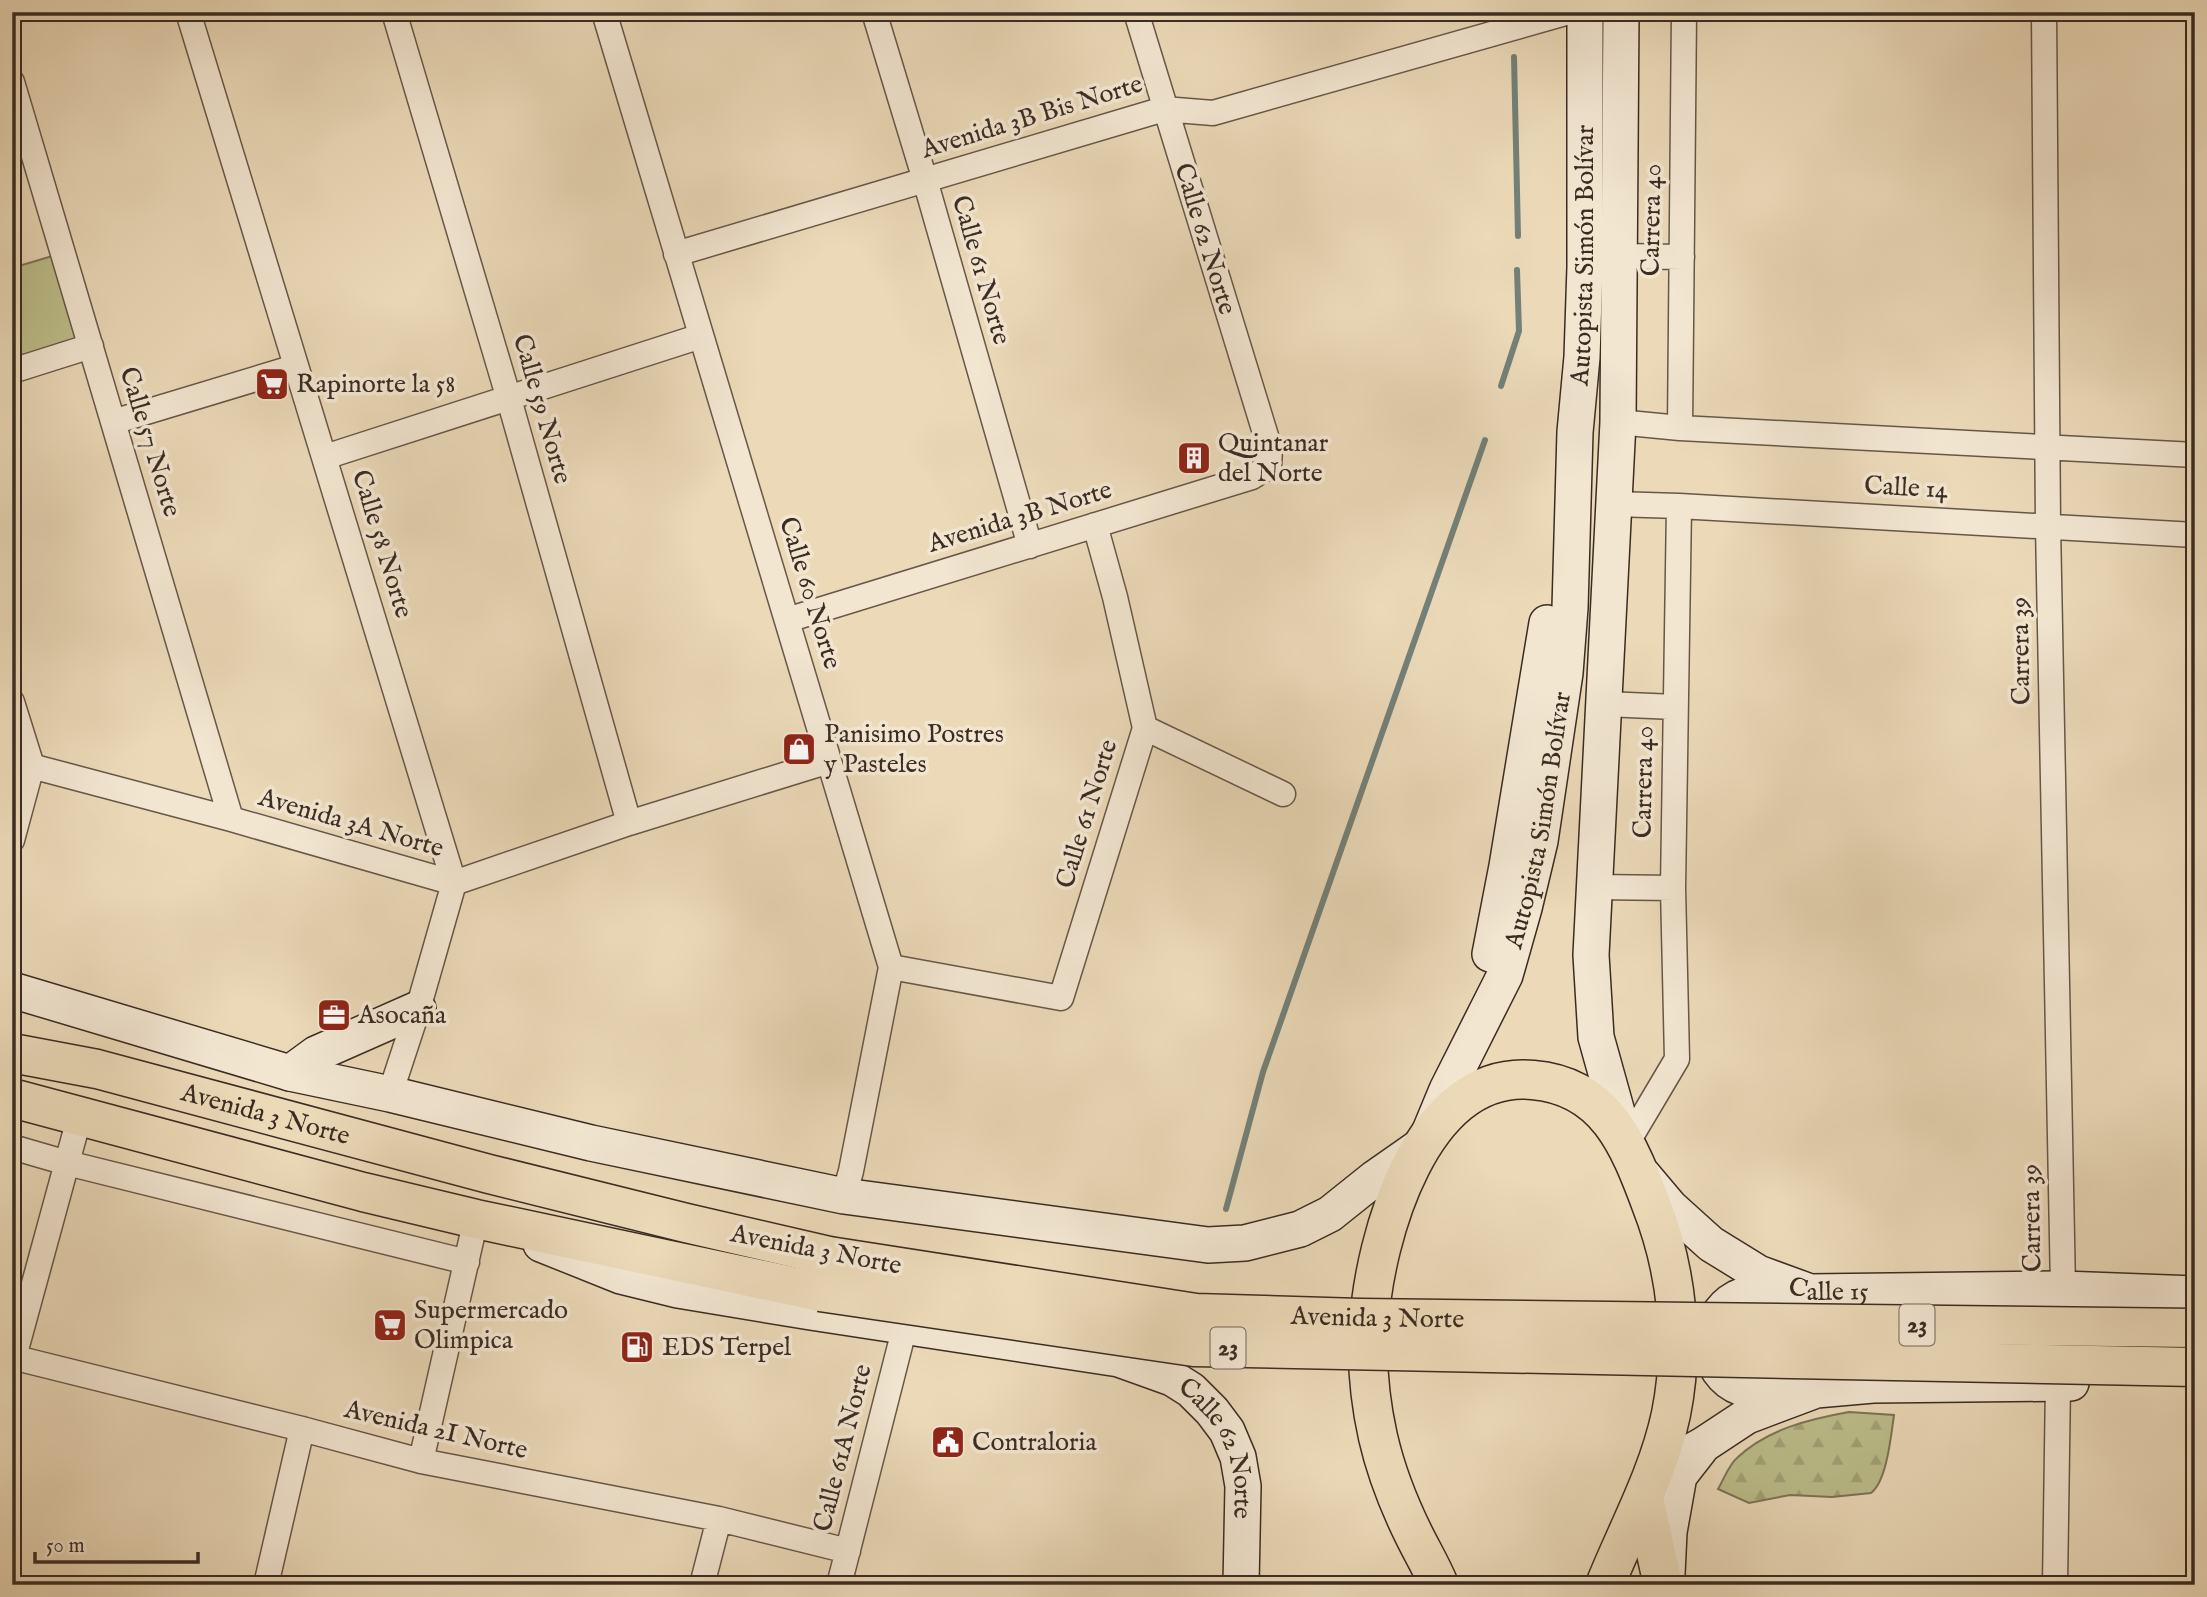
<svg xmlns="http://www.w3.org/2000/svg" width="2207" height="1597" font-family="'IM FELL English',serif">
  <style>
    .forest { fill: url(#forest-firs); stroke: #7c7557; stroke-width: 2 }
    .park { fill: #bcbe8b; stroke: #7c7557; stroke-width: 2 }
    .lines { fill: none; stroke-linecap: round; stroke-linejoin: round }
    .stream { stroke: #738178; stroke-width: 6 }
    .street-casing { stroke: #675748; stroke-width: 27 }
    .secondary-casing { stroke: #3b2c23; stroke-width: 38 }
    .primary-casing { stroke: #3b2c23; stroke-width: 41 }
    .street { stroke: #f2e6d1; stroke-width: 24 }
    .secondary { stroke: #f2e6d1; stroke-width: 35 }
    .primary { stroke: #ebd9b8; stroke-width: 38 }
    .primary-bridge-casing { stroke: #3b2c23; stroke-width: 41; stroke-linecap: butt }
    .primary-bridge { stroke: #ebd9b8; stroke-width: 38 }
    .labels { text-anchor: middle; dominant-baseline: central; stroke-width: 7; stroke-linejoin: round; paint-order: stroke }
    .shield { fill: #f2e6d1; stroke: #726457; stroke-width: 2 }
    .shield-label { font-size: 24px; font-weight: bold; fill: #3b2c23 }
    .street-label { font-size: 26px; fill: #3b2c23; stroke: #f2e6d1 }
    .poi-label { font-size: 26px; fill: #3b2c23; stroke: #f2e6d1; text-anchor: start }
  </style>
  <defs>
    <pattern id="forest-firs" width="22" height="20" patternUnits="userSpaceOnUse" patternTransform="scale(1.75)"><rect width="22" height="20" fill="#bcbe8b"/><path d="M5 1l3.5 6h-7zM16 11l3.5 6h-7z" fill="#a2a378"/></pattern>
  </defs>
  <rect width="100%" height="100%" fill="#ebd9b8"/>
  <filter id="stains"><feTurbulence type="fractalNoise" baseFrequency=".00286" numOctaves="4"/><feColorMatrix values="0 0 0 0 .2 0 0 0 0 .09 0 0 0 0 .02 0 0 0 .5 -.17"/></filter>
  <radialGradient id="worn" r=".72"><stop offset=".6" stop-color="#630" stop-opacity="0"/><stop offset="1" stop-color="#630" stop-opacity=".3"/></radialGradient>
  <path class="forest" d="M1849,1412L1894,1415C1891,1435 1887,1481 1871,1493L1832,1497L1790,1495L1749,1503L1718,1489C1724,1479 1729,1464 1738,1457C1768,1429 1810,1419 1849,1412Z"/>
  <path class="park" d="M59,254L87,345L12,368V268Z"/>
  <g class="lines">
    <path class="stream" d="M1514,57L1518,236
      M1501,386L1519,331L1517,270
      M1226,1209L1263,1072L1485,440"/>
    <g class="street-casing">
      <path id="street" d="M188,12L454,883L418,1009L390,1094
        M394,12L509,399L629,823
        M604,12L891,967L851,1171L844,1196
        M874,12L925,180L1030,546
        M2044,12L2048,526L2063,1289
        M12,82L231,819
        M676,254L1164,109L1213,113L1569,12
        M1619,256L1682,257
        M12,371L91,346
        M113,422L295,367
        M1618,422L1680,428L2195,455
        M1680,428L1684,12
        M325,457L701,336
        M1614,504L1679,506L2195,535
        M787,620L1252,477L1269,466L1270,449L1136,12
        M12,702L32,766L12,840
        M1605,704L1675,707
        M1145,728L1283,794
        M12,761L231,819L454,883L629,823L829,761
        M1595,887L1673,888
        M891,967L1061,998L1145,728L1115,597L1095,525
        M1626,1145L1677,1059L1673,888L1679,506
        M12,1147L67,1163L467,1262
        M12,1357L302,1429L421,1461L719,1519L848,1551
        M14,1357L80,1115
        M421,1461L476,1219
        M266,1585L302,1429
        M702,1585L719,1519
        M839,1585L905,1326
        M2055,1585L2058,1383"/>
    </g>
    <g class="secondary-casing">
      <g id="secondary">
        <path d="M1621,12L1618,422L1591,955L1596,1037L1625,1141"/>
        <path d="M1490,954L1507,866L1547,623"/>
        <path id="s1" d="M12,990L290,1073L390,1094L591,1143L844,1196L1208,1245L1245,1243L1300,1229L1330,1214L1375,1178L1425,1143L1447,1090L1505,975L1524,908L1540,841L1565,673L1570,608L1575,432L1582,357L1585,267V12"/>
        <path d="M290,1073L316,1054L418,1009"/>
        <path id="s2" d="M1643,1175L1670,1207L1711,1244L1758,1273L1810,1292L2063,1289L2195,1294"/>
        <path id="s3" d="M541,1244L621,1276L678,1290L811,1312L1119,1359L1172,1378L1191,1390L1212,1411L1227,1431L1238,1457L1243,1486L1241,1585"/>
        <path d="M1796,1391C1778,1391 1758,1394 1742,1388C1702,1374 1701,1317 1737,1298C1754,1290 1777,1293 1796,1292"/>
        <path d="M1655,1472L1703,1445L1747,1416L1816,1390L1873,1385L2071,1383"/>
        <path d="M1667,1574L1669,1532L1679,1476L1700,1449"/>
      </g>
    </g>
    <g class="primary-casing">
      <g id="primary">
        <path id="s4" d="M12,1053L97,1069L489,1174L686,1223L829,1256"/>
        <path d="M12,1098L363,1192L476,1219L820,1292"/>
        <path d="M1644,1499L1663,1585"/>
        <path d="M1439,1585C1432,1568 1423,1553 1415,1537C1399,1505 1386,1472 1378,1437C1370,1401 1366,1363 1369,1325C1374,1239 1421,1069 1533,1080C1606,1086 1629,1145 1651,1204C1677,1270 1685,1344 1671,1414C1658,1475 1628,1528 1605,1585"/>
      </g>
    </g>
    <use href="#street" class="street"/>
    <use href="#secondary" class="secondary"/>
    <use href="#primary" class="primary"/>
    <g class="primary-bridge-casing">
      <g id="primary-bridge">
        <path id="s5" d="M829,1256L1196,1313L1360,1318L2195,1328"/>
        <path d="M820,1292L1194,1347L2195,1367"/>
      </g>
    </g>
    <use href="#primary-bridge" class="primary-bridge"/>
  </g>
  <defs>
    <g id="supermarket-square" transform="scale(1.75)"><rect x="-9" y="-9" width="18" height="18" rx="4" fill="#8f2418" stroke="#f2e6d1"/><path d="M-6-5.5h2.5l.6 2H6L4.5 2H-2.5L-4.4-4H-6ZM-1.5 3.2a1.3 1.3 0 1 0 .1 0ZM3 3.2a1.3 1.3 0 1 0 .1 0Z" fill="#fff"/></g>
    <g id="building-square" transform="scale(1.75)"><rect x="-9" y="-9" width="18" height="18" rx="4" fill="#8f2418" stroke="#f2e6d1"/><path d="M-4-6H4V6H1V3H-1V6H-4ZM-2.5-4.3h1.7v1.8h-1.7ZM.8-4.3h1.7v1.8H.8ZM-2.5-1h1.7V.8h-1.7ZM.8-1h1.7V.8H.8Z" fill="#fff"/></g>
    <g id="shop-square" transform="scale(1.75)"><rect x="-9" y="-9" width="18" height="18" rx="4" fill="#8f2418" stroke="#f2e6d1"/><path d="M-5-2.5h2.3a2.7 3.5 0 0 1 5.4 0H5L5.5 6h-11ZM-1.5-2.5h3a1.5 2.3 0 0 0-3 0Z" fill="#fff"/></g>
    <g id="office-square" transform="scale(1.75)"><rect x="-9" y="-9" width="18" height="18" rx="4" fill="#8f2418" stroke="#f2e6d1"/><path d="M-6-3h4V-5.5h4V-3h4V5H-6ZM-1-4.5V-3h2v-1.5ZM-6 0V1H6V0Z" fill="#fff"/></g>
    <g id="fuel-square" transform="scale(1.75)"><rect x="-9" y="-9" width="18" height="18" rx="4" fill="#8f2418" stroke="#f2e6d1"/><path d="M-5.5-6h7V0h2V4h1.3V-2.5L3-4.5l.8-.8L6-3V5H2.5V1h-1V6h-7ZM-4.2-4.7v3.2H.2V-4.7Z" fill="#fff"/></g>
    <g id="civic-square" transform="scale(1.75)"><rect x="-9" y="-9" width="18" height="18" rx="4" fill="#8f2418" stroke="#f2e6d1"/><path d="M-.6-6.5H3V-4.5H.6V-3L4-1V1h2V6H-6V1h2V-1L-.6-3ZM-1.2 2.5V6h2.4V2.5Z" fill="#fff"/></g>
  </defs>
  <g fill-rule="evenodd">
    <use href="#supermarket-square" x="272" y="384"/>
    <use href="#building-square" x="1194" y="458"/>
    <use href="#shop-square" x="799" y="749"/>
    <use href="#office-square" x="334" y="1015"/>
    <use href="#supermarket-square" x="390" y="1325"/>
    <use href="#fuel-square" x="637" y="1347"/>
    <use href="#civic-square" x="948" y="1442"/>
  </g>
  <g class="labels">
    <g class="shield">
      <rect x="1899.5" y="1304.5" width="35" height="41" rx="5"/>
      <rect x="1210.5" y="1327.5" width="35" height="41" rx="5"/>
    </g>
    <g class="shield-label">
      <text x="1917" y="1325">23</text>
      <text x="1228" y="1348">23</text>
    </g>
    <g class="street-label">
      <text transform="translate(1032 117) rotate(-17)">Avenida 3B Bis Norte</text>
      <text transform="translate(1652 220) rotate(-89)">Carrera 40</text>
      <text transform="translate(1205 239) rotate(73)">Calle 62 Norte</text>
      <text stroke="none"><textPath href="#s1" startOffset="2384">Autopista Simón Bolívar</textPath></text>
      <text transform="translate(981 270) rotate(74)">Calle 61 Norte</text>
      <text transform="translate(542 409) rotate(74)">Calle 59 Norte</text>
      <text transform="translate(150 442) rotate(73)">Calle 57 Norte</text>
      <text transform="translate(1906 488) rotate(3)">Calle 14</text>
      <text transform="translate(1020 517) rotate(-17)">Avenida 3B Norte</text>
      <text transform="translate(382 544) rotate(73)">Calle 58 Norte</text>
      <text transform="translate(810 593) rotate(73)">Calle 60 Norte</text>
      <text transform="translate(2021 651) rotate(-91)">Carrera 39</text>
      <text transform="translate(1644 782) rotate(-89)">Carrera 40</text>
      <text transform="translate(1087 814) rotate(-73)">Calle 61 Norte</text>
      <text stroke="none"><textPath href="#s1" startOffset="1816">Autopista Simón Bolívar</textPath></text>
      <text transform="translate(351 823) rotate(16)">Avenida 3A Norte</text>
      <text stroke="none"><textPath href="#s4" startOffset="261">Avenida 3 Norte</textPath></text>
      <text transform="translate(2032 1218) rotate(-91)">Carrera 39</text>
      <text transform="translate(816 1250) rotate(11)">Avenida 3 Norte</text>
      <text stroke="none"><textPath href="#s2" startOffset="226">Calle 15</textPath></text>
      <text stroke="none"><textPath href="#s5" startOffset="553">Avenida 3 Norte</textPath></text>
      <text transform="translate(436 1430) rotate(13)">Avenida 2I Norte</text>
      <text transform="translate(843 1448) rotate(-76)">Calle 61A Norte</text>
      <text stroke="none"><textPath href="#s3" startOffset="737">Calle 62 Norte</textPath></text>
    </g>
    <g class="poi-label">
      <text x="296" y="384">Rapinorte la 58</text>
      <text x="1218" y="443">Quintanar<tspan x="1218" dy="30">del Norte</tspan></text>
      <text x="824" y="734">Panisimo Postres<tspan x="824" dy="30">y Pasteles</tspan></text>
      <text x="358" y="1015">Asocaña</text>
      <text x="414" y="1310">Supermercado<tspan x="414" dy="30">Olimpica</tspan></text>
      <text x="662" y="1347">EDS Terpel</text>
      <text x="972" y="1442">Contraloria</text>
    </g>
  </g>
  <rect width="2207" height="1597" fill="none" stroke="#ebd9b8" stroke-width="42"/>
  <rect x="14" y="14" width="2179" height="1569" fill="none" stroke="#3b2c23" stroke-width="3.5"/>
  <rect x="21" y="21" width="2165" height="1555" fill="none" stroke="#3b2c23" stroke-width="2"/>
  <path d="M35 1552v10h163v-10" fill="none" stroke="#3b2c23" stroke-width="3.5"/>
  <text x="46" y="1552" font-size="21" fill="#3b2c23" stroke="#f2e6d1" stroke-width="5" paint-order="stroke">50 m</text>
  <rect width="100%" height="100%" filter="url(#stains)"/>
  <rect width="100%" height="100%" fill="url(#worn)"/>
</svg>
